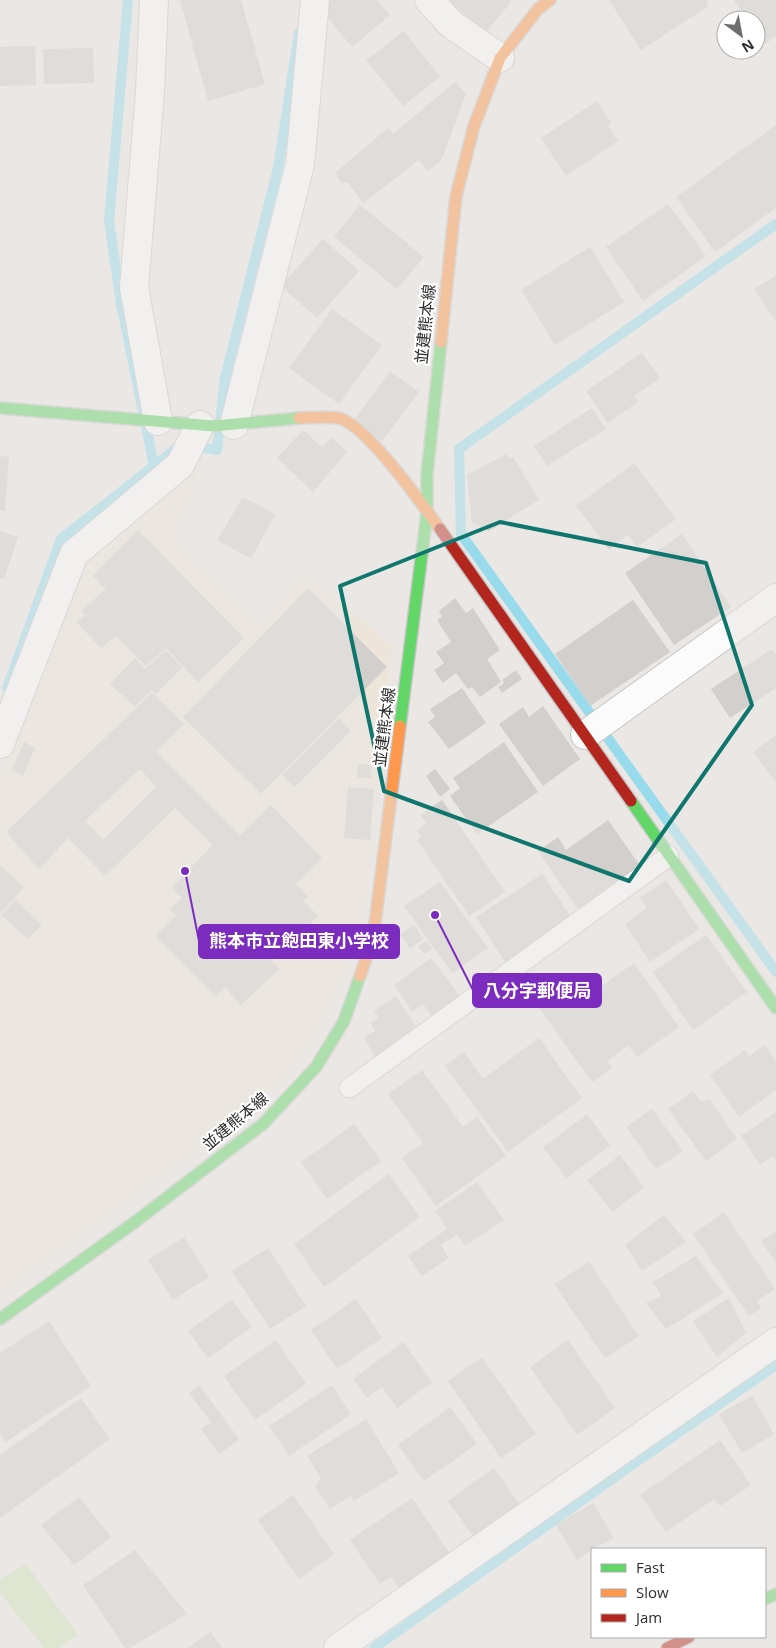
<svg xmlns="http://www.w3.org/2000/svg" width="776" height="1648" font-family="'Open Sans','Noto Sans JP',sans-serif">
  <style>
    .education { fill: #ede5d9 }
    .green { fill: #d0e5bd }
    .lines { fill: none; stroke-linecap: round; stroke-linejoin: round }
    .stream { stroke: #97dbec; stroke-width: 10 }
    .building { fill: #d2cfcd; fill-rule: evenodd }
    .lane-casing { stroke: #c6c6c6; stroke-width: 21 }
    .street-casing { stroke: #c6c6c6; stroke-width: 30 }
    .fast-casing { stroke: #c6c6c6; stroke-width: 14 }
    .slow-casing { stroke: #c6c6c6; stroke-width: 14 }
    .jam-casing { stroke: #c6c6c6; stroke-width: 14 }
    .lane { stroke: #fcfbfb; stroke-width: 19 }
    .street { stroke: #fcfbfb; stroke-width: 28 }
    .fast { stroke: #63d668; stroke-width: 11 }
    .slow { stroke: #ff974d; stroke-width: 11 }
    .jam { stroke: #b3261e; stroke-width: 11 }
    .marked { fill: none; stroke: #0f766e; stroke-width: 4; stroke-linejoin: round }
    .labels { text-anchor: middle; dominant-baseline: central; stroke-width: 4.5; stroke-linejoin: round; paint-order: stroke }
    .street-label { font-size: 16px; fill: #2d2d2d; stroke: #fff }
    .leader { fill: none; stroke: #7b2cbf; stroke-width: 2 }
    .callout-dot { fill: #7b2cbf; stroke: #fff; stroke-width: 2 }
    .callout { fill: #7b2cbf; stroke: #7b2cbf; stroke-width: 2 }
    .callout-label { font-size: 18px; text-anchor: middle; font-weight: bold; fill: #fff }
  </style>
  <rect width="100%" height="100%" fill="#eae7e4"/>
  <path class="education" d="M210,436L174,542L259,624L305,572L392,646L374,844L366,899L343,980L315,1037L277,1086L246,1113L0,1294V776L26,714L77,577L89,557L194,469Z"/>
  <path class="green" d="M26,1564L78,1635L59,1648H44L0,1593V1580Z"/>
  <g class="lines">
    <path class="stream" d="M128,0L109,221L121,304L154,466
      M776,224L459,449L461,534L776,972
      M7,688L61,539L182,444L217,450L225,378L278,168L299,33
      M374,1648L642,1458L776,1365"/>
  </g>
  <path class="building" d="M180,0H241L265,84L208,101Z
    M328,0H377L390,15L352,47L319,7Z
    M448,0H509L511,2L486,32Z
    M609,0H706L709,6L641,50Z
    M734,0H776V36L765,44L756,31V20H748Z
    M404,31L440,77L403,106L366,60Z
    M35,46L36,85L0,86V47Z
    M93,48L94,83L44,84L43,49Z
    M455,82L466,94L441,161L428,171L419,160L363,203L348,183H341L336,172L388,128L393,134Z
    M597,101L611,122L608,125L618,141L566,176L541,138Z
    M776,125V208L715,252L676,197Z
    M668,204L706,256L643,301L606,247Z
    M360,205L424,257L397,289L334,237Z
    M323,239L359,271L317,318L281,286Z
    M590,247L624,302L555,345L521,290Z
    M776,275V322L754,289Z
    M332,309L382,345L339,404L289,368Z
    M642,353L660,378L634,396L638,402L608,423L586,391Z
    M390,371L419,392L382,441L354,420Z
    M592,408L606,429L547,466L534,446Z
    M303,430L322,447L332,438L347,452L313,492L277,458Z
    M506,454L509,459L513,457L539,500L489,531L472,522L467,475Z
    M0,456L9,457L5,511L0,510Z
    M634,463L676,519L637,547L628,535L609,549L576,506Z
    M243,497L275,514L251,559L217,540Z
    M138,530L244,638L198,682L166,648L146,666L116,636L101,648L76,622L85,615L81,611L106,589L93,576Z
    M0,531L18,537L4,579L0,578Z
    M682,534L731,607L674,645L625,573Z
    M308,588L387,667L261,794L183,717Z
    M455,598L466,613L473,608L500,650L487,659L501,682L480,697L472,687L468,689L456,673L443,683L434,670L444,663L436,652L451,642L437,620L442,617L439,611Z
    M633,600L670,652L590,706L555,654Z
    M772,649L776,655V688L730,718L711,689Z
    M166,650L182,668L156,694L152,690L134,706L110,684L135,658L145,669Z
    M516,670L522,679L502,693L498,687L504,683L502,680Z
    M462,688L486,723L449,749L428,722L435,717L430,709Z
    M152,693L184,724L156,751L240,835L271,805L322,858L296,884L308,897L304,901L318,916L272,961L279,969L241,1005L225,987L215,996L155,936L176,915L170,909L182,898L171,888L213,845L175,808L105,876L68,838L39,869L6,832ZM140,769L156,787L103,840L85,821Z
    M543,706L580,759L543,786L499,724L523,707L529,717Z
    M339,718L351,731L295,787L282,775Z
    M776,735V782L753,752Z
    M24,742L35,748L23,776L12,770Z
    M504,742L538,792L477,834L450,796L460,788L453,778Z
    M359,764L371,765V778L357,777Z
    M435,769L450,789L440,797L426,776Z
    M348,787L374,789L370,840L344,838Z
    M442,800L505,892L469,916L417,840L421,837L417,830L427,823L420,815Z
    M608,820L641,867L578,909L538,851L558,837L566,850Z
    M0,865L24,887L0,914Z
    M542,874L573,920L506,963L476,917Z
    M666,880L699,929L650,962L625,924L647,908L640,898Z
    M440,882L488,948L452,973L404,906Z
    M15,900L42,925L28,939L1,915Z
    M414,925L423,939L410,949L400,934Z
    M706,935L747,992L693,1030L653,972Z
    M426,941L432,949L424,954L418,946Z
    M431,958L464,1002L436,1022L423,1004L412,1011L394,985Z
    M634,963L679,1027L637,1057L628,1045L607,1061L612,1068L592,1082L537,1005L580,975L593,992Z
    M396,996L418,1030L376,1058L364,1038L375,1031L371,1023L379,1018L374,1011Z
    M539,1038L582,1098L508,1152L445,1066L464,1052L483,1079Z
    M764,1045L776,1061V1090L739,1117L710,1075L745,1050L749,1056Z
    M422,1070L463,1127L477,1117L506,1156L436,1206L402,1158L423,1143L388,1094Z
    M693,1091L700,1101L710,1100L737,1139L706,1161L668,1109Z
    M652,1109L683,1151L656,1169L626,1127Z
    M776,1112V1161L772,1157L760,1165L741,1136Z
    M587,1114L610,1145L566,1178L543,1147Z
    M354,1124L381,1161L327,1199L301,1162Z
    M620,1155L644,1187L612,1212L587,1180Z
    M389,1174L420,1217L324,1287L294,1244Z
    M477,1182L504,1220L465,1246L457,1234L441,1245L449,1258L422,1276L408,1256L447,1229L435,1211Z
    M724,1212L775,1289L757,1301L761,1308L749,1316L693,1234Z
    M664,1215L686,1242L642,1271L625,1245Z
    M776,1231V1262L761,1241Z
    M184,1237L209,1277L173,1300L148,1260Z
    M268,1248L306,1306L270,1329L232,1271Z
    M696,1256L723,1293L666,1329L646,1303L661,1296L653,1282Z
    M589,1262L639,1336L605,1358L554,1284Z
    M729,1298L746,1333L717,1357L693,1321Z
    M356,1299L382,1338L337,1369L311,1330Z
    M232,1300L252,1327L208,1358L188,1331Z
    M49,1321L91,1386L5,1442L0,1434V1353Z
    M276,1340L306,1384L255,1420L224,1376Z
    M568,1340L615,1408L577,1435L530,1367Z
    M403,1342L432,1382L397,1408L382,1387L367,1398L353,1379Z
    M482,1357L536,1434L501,1458L448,1381Z
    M199,1385L239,1439L219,1454L201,1429L211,1422L189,1393Z
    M332,1385L351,1414L289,1456L269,1426Z
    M752,1396L774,1434L742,1453L719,1414Z
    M81,1398L110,1439L0,1518V1455Z
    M450,1407L477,1444L424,1481L398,1445Z
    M366,1419L399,1473L354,1501L351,1496L330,1509L315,1486L321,1478L307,1456Z
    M720,1440L751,1485L720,1506L714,1499L666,1532L640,1495Z
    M494,1468L519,1504L473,1536L448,1501Z
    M293,1495L334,1554L299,1579L258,1520Z
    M79,1497L111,1537L74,1565L41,1525Z
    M412,1498L451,1555L400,1589L391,1577L380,1584L350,1540Z
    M593,1503L614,1538L592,1549L577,1560L556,1525Z
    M135,1550L187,1614L130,1648H125L83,1585Z
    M211,1632L222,1648H187Z"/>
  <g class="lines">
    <g class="lane-casing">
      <path id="lane" d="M349,1088L669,856"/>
    </g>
    <g class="street-casing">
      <path id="street" d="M154,0L150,92L134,287L158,421
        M429,0L451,24L500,58
        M234,425L300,164L315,0
        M585,735L776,598
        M0,744L74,554L180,465L200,425
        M338,1648L776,1342"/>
    </g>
    <g class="fast-casing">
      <path id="fast" d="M0,408L214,426L299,418
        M400,726L427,513V475L441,342
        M631,801L776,1008
        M0,1319L135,1222L263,1124L316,1067L344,1021L360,976
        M765,1599L776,1594"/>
    </g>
    <g class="slow-casing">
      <path id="slow" d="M441,342L456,196L474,126L500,58L538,9L550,0
        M299,418C312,418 326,416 338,418C365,423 423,505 440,529
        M360,976L373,939L400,726"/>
    </g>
    <g class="jam-casing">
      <path id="jam" d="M440,529L631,801
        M667,1648L689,1637"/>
    </g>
    <use href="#lane" class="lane"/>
    <use href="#street" class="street"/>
    <use href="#fast" class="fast"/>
    <use href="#slow" class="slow"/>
    <use href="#jam" class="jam"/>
  </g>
  <path d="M0 0H776V1648H0ZM500,522L706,563L752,705L629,881L384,791L340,586Z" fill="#eae7e4" fill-opacity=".55" fill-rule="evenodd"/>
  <path class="marked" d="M500,522L706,563L752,705L629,881L384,791L340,586Z"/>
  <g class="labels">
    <g class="street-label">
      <text transform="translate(425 324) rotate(-84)">並建熊本線</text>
      <text transform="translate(384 727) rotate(-83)">並建熊本線</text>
      <text transform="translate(235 1121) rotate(-40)">並建熊本線</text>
    </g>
  </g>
  <path class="leader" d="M185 871L199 941M435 915L473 990"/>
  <g class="callout-dot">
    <circle cx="185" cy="871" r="5"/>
    <circle cx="435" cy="915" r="5"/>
  </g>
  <g class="callout">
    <rect x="199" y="925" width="200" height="33" rx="5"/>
    <rect x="473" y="974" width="128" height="33" rx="5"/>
  </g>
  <g class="callout-label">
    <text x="299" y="947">熊本市立飽田東小学校</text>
    <text x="537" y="997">八分字郵便局</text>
  </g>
  <rect x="591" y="1548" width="175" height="90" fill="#ffffff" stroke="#ababab"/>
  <rect x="601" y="1564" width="25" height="8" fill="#63d668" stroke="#ababab"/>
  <text x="636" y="1573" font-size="15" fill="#2d2d2d">Fast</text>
  <rect x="601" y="1589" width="25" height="8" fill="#ff974d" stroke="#ababab"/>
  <text x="636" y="1598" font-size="15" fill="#2d2d2d">Slow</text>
  <rect x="601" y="1614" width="25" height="8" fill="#b3261e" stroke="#ababab"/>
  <text x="636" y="1623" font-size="15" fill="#2d2d2d">Jam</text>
  <g transform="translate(741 35) rotate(148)"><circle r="24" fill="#ffffff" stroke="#ababab"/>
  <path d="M0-4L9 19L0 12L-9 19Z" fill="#6f6e6d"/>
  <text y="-8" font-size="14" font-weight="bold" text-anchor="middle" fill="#2d2d2d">N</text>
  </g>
</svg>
